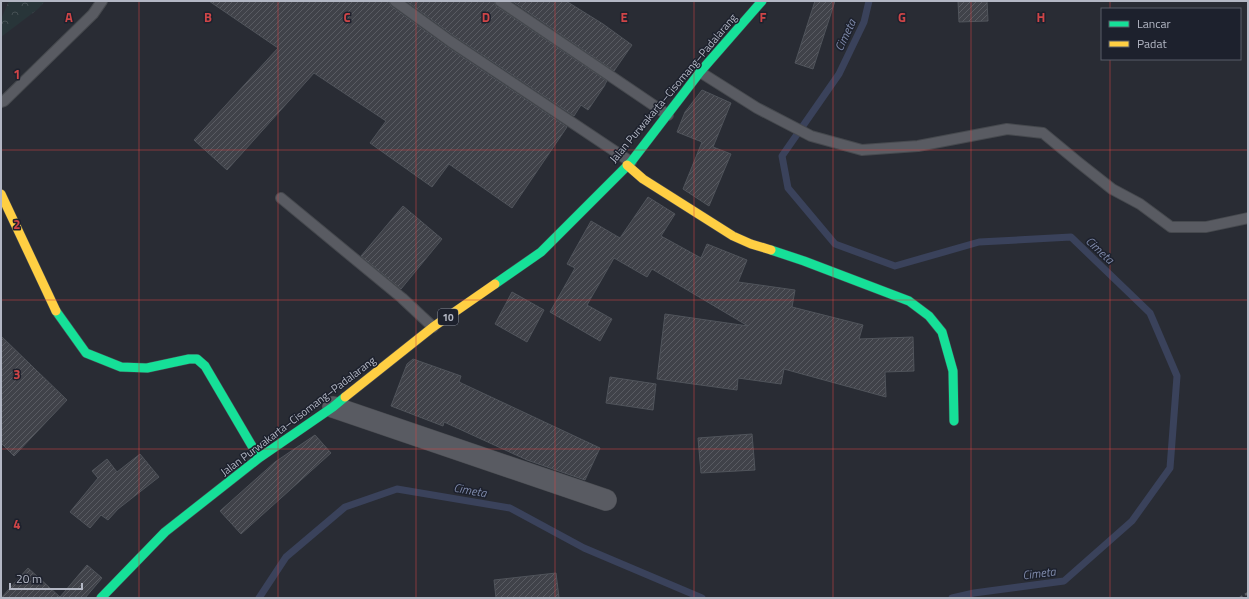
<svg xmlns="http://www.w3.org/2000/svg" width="1249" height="599" font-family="'Titillium Web',sans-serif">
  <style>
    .forest { fill: url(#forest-crowns) }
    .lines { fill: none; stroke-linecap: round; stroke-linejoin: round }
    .stream { stroke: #3a425b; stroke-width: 7 }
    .building { fill: url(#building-hatch); stroke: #50545b }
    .lane-casing { stroke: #46494e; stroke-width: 12 }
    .street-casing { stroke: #46494e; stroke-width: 22 }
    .fast-casing { stroke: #464951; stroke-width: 10 }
    .slow-casing { stroke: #464951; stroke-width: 10 }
    .path { stroke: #5d5f66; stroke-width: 2.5; stroke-dasharray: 3 3; stroke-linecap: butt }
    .lane { stroke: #595b62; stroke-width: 10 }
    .street { stroke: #595b62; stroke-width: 21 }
    .fast { stroke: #16e098; stroke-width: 9 }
    .slow { stroke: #ffcf43; stroke-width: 9 }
    .grid { fill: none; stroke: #cf4547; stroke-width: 1; stroke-opacity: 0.55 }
    .labels { text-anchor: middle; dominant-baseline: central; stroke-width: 3; stroke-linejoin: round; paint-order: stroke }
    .shield { fill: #1d212d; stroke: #868a97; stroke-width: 1 }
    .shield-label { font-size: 10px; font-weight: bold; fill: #b3b7c4 }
    .street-label { font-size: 11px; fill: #b3b7c4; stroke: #1d212d }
    .water-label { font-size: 12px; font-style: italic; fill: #7e89a9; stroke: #1d212d }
    .grid-label { font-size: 13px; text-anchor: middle; font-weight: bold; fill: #cf4547; stroke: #1d212d; stroke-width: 3; stroke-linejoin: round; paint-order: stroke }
  </style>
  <defs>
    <pattern id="forest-crowns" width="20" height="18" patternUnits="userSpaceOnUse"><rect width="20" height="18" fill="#283539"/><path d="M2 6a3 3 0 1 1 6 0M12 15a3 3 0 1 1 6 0" fill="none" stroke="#455054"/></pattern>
    <pattern id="building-hatch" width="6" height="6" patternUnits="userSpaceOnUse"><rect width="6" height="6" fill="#404249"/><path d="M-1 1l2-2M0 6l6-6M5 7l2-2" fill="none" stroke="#595b62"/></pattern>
  </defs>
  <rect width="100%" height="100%" fill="#292c34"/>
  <path class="forest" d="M9,1H45L38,9L1,37V19Z"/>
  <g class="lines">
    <path class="stream" d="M869,1L864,22L839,74L782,156L788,188L835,244L895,266L979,242L1071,237L1150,313L1177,376L1170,468L1132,521L1064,581L974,593L952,598
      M259,598L286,557L345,507L397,489L510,508L584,548L702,598"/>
  </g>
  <path class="building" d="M209,1H389L391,6L446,46L567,127L512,208L449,164L432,187L370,143L386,121L314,73L227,170L194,140L278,48Z
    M406,1H494L496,6L607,81L605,84V85L588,110L581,105L574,116L454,36Z
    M512,1H566L603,24L632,45L614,71Z
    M815,1H835L813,69L795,63Z
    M958,1H987L988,21L959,22Z
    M702,90L731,103L713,147L731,154L709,206L683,189L702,142L677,132L685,112Z
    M648,197L675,214L661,236L701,258L707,244L747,260L738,282L795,290L792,307L863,325L859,339L913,337L914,371L885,372L886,397L784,369L781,384L738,378L737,390L657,379L665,314L748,326L652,269L647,277L614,258L587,305L612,319L600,341L550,312L575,268L567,264L591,221L620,238Z
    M403,206L442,239L401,289L361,256Z
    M512,292L544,310L527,342L495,324Z
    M1,336L67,400L14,456L1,443Z
    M413,359L461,376L459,382L600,448L585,480L527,460L444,422L443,426L391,406L407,364Z
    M610,377L656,384L653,410L606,403Z
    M752,434L755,470L701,473L698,438Z
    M315,435L331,453L241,534L220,511L275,462Z
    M140,454L159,477L118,509L108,520L101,515L90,528L70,512L98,478L92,471L107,459L117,472Z
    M87,565L102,578L85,598H1L28,568L60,597Z
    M556,573L559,598H496L494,580Z"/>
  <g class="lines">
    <g class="lane-casing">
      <path id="lane" d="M395,1L450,41L631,162
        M500,1L668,115
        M700,72L757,108L811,136L862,150L918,146L1007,129L1043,133L1078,162L1112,189L1140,204L1171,227H1206L1248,218
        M1,102L4,101L93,14L102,1
        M281,198L402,298L433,327"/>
    </g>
    <g class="street-casing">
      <path id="street" d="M333,407L606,500"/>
    </g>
    <g class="fast-casing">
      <path id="fast" d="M771,250L804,261L909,301L929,316L942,332L953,371L954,421
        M495,284L541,252L631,162L700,72L762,1
        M56,311L86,353L121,367L147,368L189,359H197L205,366L259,458
        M101,598L165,532L259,458L333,407L345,397"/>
    </g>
    <g class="slow-casing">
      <path id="slow" d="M627,165L643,179L733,236L751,244L771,250
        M1,194L56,311
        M345,397L433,327L495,284"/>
    </g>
    <path class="path" d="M1240,598L1248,593"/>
    <use href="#lane" class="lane"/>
    <use href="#street" class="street"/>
    <use href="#fast" class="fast"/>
    <use href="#slow" class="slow"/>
  </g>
  <path class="grid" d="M139,1V598M278,1V598M416,1V598M555,1V598M694,1V598M833,1V598M971,1V598M1110,1V9M1110,59V598M1,150H1248M1,300H1248M1,449H1248"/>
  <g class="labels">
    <rect class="shield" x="438" y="309" width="20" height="16" rx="3"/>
    <g class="shield-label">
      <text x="448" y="317">10</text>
    </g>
    <g class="street-label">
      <text transform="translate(673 88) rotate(-50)">Jalan Purwakarta–Cisomang–Padalarang</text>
      <text transform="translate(298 416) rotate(-37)">Jalan Purwakarta–Cisomang–Padalarang</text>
    </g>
    <g class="water-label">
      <text transform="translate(845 35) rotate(-65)">Cimeta</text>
      <text transform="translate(1100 250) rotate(43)">Cimeta</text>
      <text transform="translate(470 490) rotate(10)">Cimeta</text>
      <text transform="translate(1039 573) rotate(-7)">Cimeta</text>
    </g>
  </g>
  <g class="grid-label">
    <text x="69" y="22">A</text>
    <text x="208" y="22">B</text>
    <text x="347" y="22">C</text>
    <text x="486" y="22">D</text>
    <text x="624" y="22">E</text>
    <text x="763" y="22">F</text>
    <text x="902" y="22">G</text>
    <text x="1041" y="22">H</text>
    <text x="17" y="79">1</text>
    <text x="17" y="229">2</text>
    <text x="17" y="379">3</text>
    <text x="17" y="529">4</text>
  </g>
  <rect width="1249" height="599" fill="none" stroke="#b3b7c4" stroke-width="4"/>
  <rect x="1101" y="8" width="140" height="52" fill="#1d212d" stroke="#595d69"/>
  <rect x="1109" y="21" width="20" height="6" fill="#16e098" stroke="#595d69"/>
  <text x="1137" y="28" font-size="12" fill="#b3b7c4">Lancar</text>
  <rect x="1109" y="41" width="20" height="6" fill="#ffcf43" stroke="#595d69"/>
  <text x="1137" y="48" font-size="12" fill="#b3b7c4">Padat</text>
  <path d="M10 583v6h72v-6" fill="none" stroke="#b3b7c4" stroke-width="2"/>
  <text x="16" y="583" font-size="12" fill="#b3b7c4" stroke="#1d212d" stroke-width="3" paint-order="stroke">20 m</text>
</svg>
